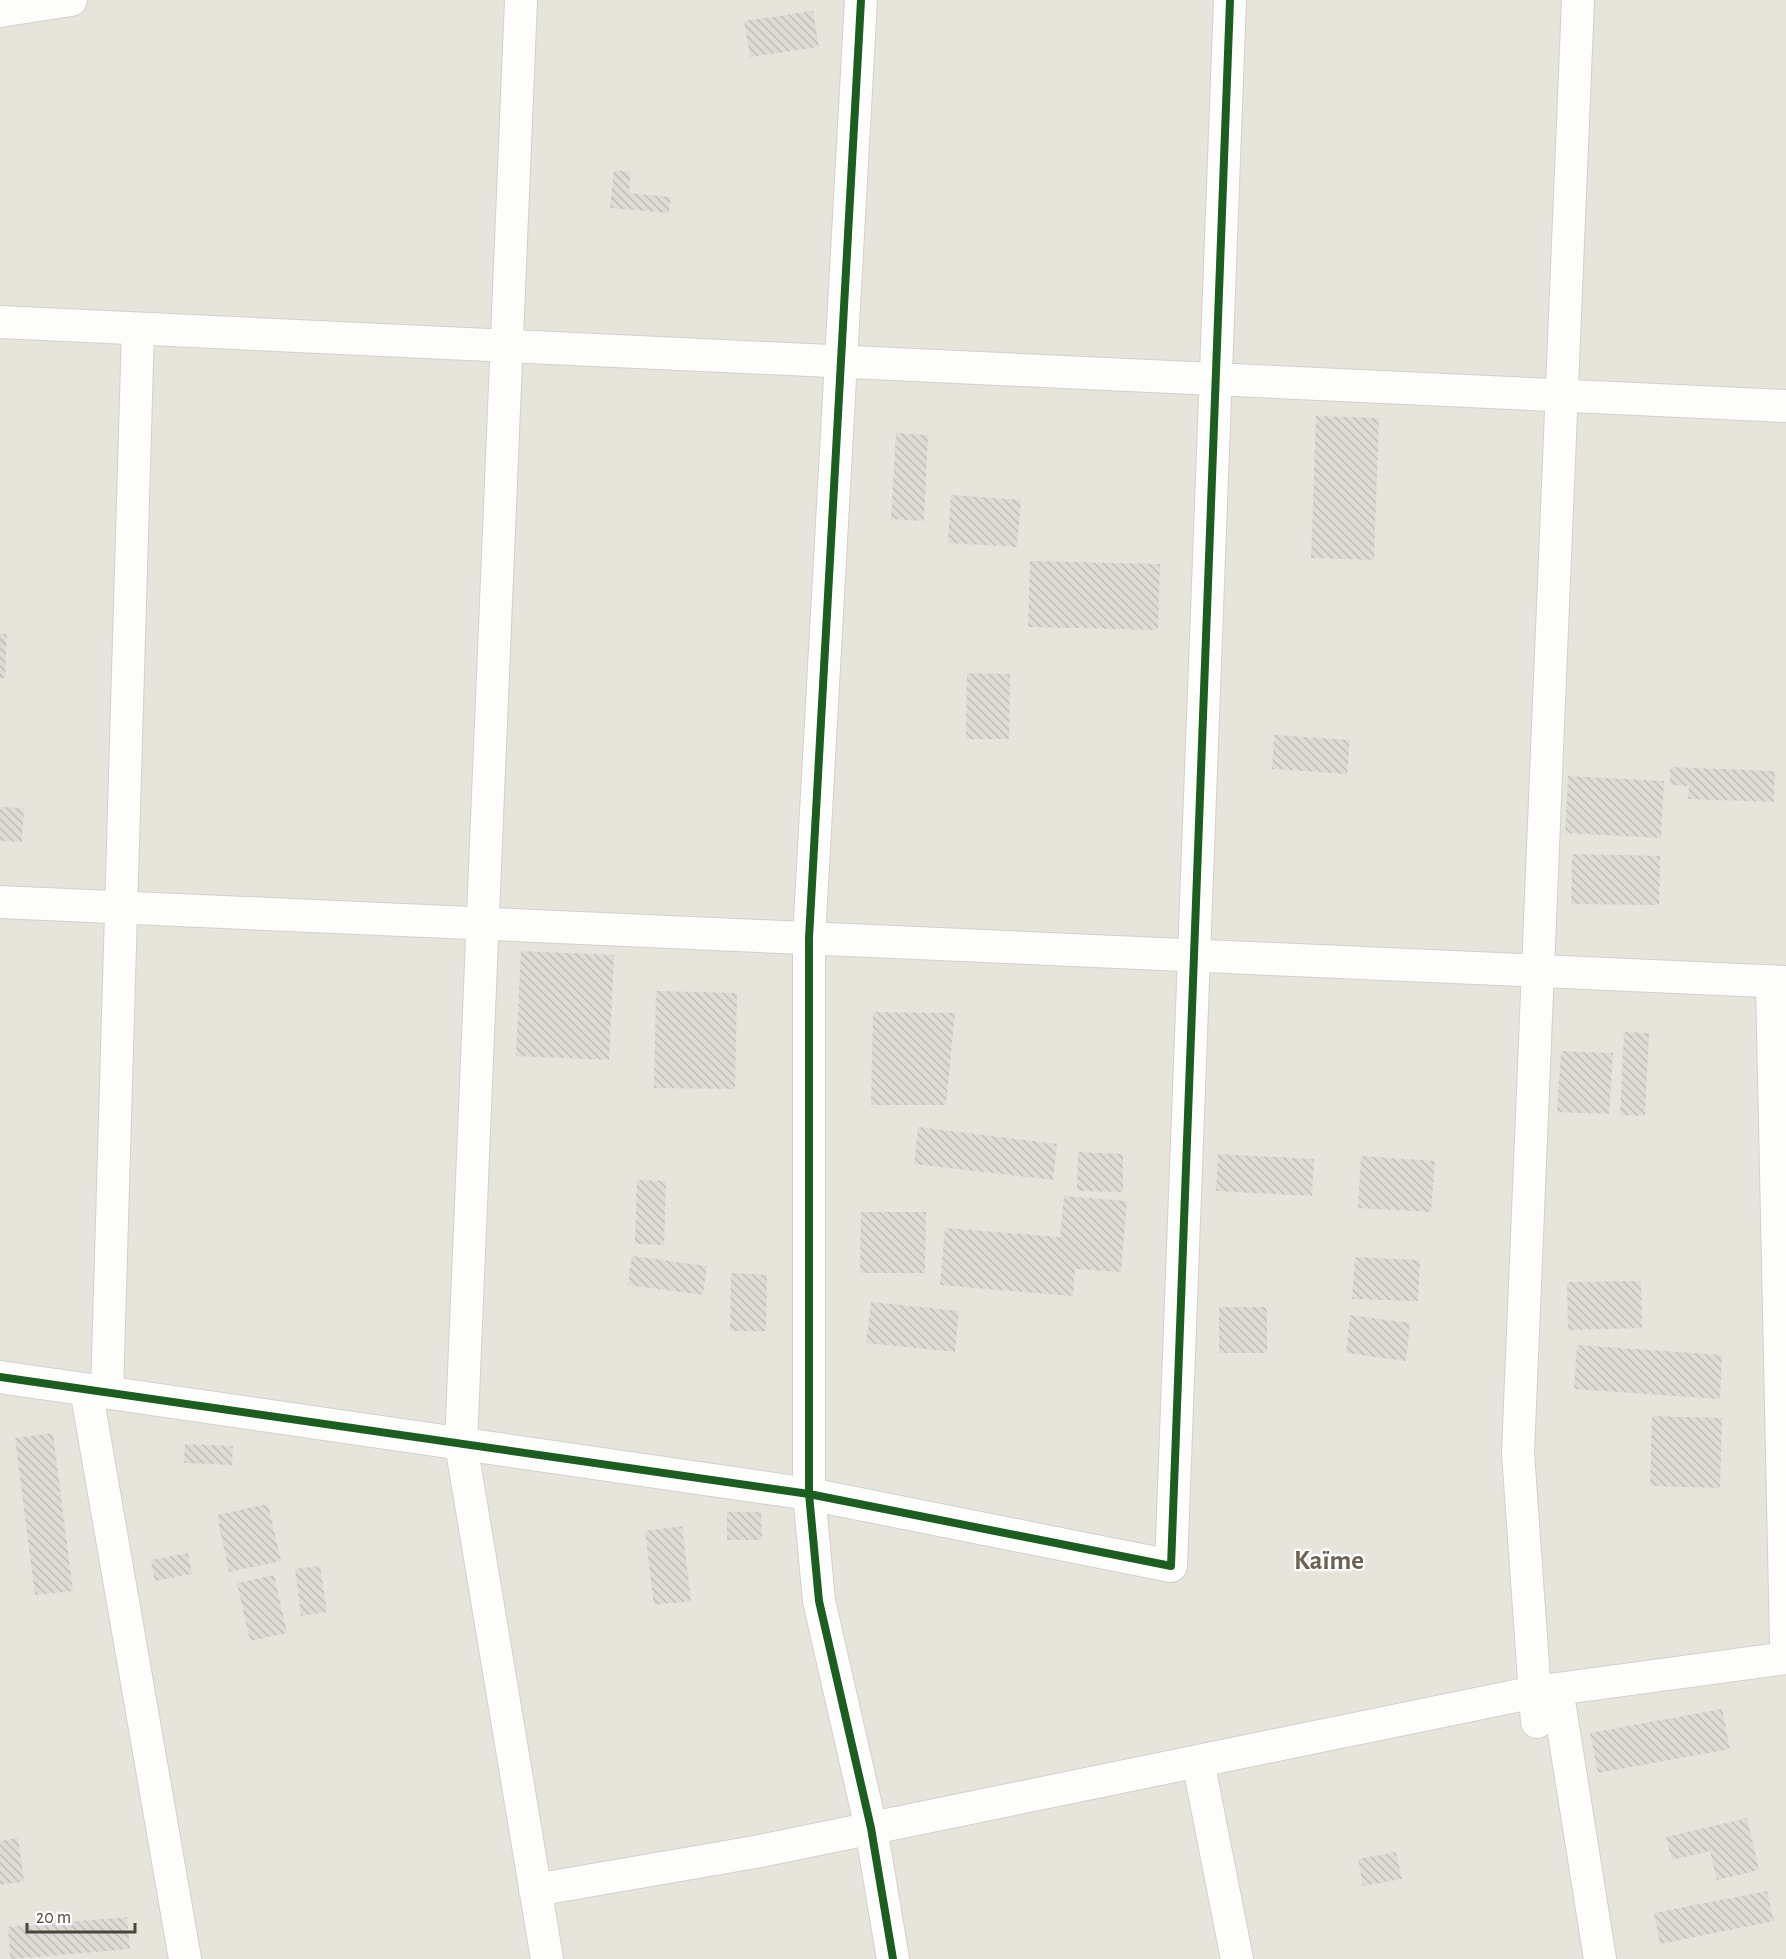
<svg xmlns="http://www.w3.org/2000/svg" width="1786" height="1959" font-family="'Alegreya Sans',sans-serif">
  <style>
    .residential { fill: #e7e4dc }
    .building { fill: url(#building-back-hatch) }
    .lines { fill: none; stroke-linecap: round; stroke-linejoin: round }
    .street-casing { stroke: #d2d0cb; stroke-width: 34 }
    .street { stroke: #fdfdfc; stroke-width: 32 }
    .cycleway-casing { stroke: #fff; stroke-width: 11 }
    .cycleway { stroke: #1b5e20; stroke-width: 8 }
    .labels { text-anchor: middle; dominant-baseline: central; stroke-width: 4.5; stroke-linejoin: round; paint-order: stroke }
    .quarter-label { font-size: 27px; font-weight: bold; fill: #6e6250; stroke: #fff }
  </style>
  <defs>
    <pattern id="building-back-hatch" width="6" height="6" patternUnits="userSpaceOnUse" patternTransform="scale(1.5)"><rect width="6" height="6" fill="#dedbd6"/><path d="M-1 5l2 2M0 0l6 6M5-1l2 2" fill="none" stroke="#c0bdb8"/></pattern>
  </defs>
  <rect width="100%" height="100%" fill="#f4f2ee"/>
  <path class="residential" d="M0,0H1786V1959H0Z"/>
  <path class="building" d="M813,11L819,47L750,57L744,21Z
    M614,170L631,172L629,193L671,197L669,213L610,208Z
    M1316,416L1379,418L1374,560L1311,558Z
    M896,433L928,435L924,521L891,519Z
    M951,495L1021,500L1017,547L948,543Z
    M1030,561L1160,564L1158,630L1028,627Z
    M0,634H7L5,678H0Z
    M967,673L1010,674L1009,739H966Z
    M1274,735L1350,740L1347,774L1272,769Z
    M1670,767L1775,771L1774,802L1688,799L1689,786L1670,785Z
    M1568,776L1664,781L1661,838L1565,833Z
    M0,807L24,808L22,842L0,841Z
    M1572,854L1660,856L1659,905L1571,904Z
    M521,951L614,955L609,1060L516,1056Z
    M656,991L737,993L735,1089L654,1088Z
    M873,1012L955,1013L946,1105H871Z
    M1624,1032L1649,1033L1645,1116L1620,1115Z
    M1561,1051L1613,1053L1609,1114L1557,1112Z
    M918,1127L1057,1144L1053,1180L914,1164Z
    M1078,1152L1123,1154V1192L1077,1191Z
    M1218,1154L1314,1159L1312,1196L1216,1191Z
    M1361,1156L1435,1161L1431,1212L1358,1208Z
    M637,1180L666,1181L664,1245L635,1244Z
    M1064,1196L1127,1201L1121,1272L1075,1269L1073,1296L940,1285L945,1228L1060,1237Z
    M861,1212H926L925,1273H860Z
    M632,1256L707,1266L703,1295L628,1285Z
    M1355,1257L1420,1260L1418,1301L1352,1299Z
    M731,1273L767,1275L766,1331H730Z
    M1641,1281L1642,1328L1568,1330L1567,1282Z
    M871,1302L959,1311L955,1352L866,1343Z
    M1219,1307H1267V1353H1219Z
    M1350,1315L1410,1323L1406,1361L1346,1353Z
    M1577,1345L1722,1355L1720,1399L1574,1389Z
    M1652,1416L1722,1418L1720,1488L1650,1486Z
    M53,1433L73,1591L35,1595L15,1438Z
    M185,1444L233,1446L232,1465L184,1463Z
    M268,1504L281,1561L229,1572L217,1515Z
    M727,1512H761L762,1540H727Z
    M682,1526L691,1601L654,1605L645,1531Z
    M188,1553L192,1574L155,1581L151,1560Z
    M320,1566L327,1612L301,1616L295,1569Z
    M274,1575L287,1633L250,1641L237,1583Z
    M1722,1709L1730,1749L1598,1773L1590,1733Z
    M1747,1818L1759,1870L1717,1880L1710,1851L1672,1860L1666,1837Z
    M18,1838L24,1881L0,1885V1841Z
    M1396,1852L1402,1879L1363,1886L1358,1859Z
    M1767,1891L1774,1921L1660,1944L1654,1913Z
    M127,1917L130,1949L10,1959L8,1927Z"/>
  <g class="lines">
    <g class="street-casing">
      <path id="street" d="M521,0L461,1444L547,1959
        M861,0L809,938V1494L819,1601L871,1828L893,1959
        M0,11L71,0
        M0,322L1786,406
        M0,902L1786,982
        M1772,981L1786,1643
        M0,1377L809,1494L1171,1566L1230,0
        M86,1389L185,1959
        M107,1392L138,329
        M1557,1689L1600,1959
        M1537,1722L1518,1453L1578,0
        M1198,1761L1237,1959
        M535,1890L755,1852L1535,1692L1786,1658"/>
    </g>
    <use href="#street" class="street"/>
    <g class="cycleway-casing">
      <path id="cycleway" d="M861,0L809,938V1494L819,1601L871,1828L893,1959
        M0,1377L809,1494L1171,1566L1230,0"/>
    </g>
    <use href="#cycleway" class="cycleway"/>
  </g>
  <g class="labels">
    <g class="quarter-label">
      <text x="1329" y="1560">Kaïme</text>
    </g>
  </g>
  <path d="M27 1923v9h108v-9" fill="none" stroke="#4b4439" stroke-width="3"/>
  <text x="36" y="1923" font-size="18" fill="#4b4439" stroke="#ffffff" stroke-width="4.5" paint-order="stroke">20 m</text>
</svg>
